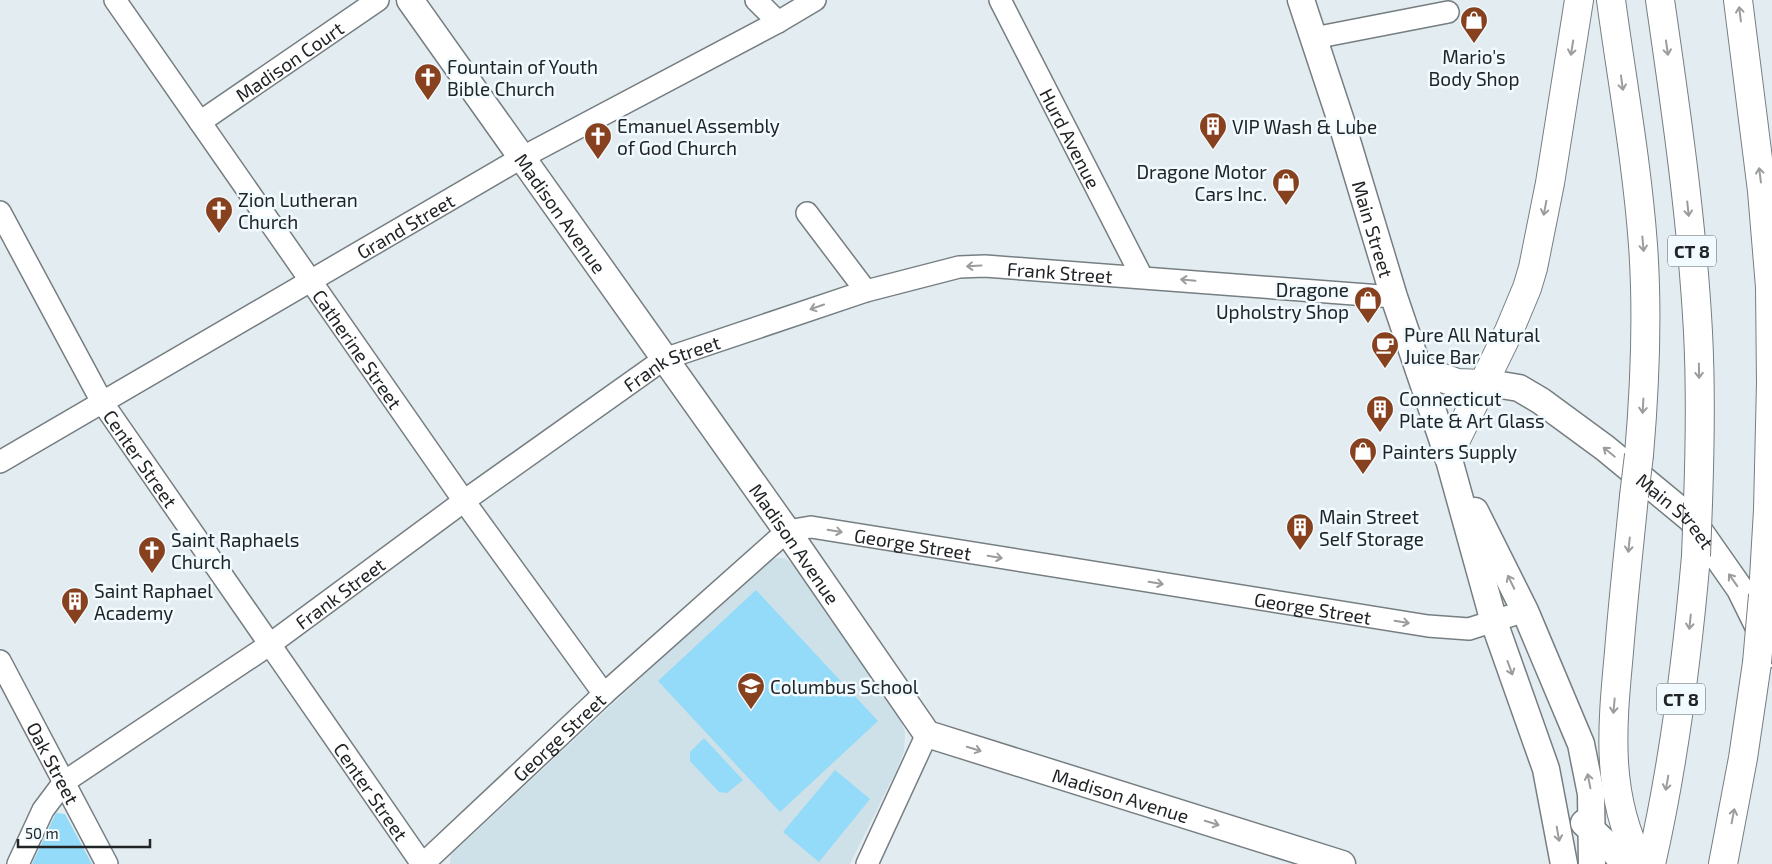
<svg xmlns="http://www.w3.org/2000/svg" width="1772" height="864" font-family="'Exo 2',sans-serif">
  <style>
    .built { fill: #cee0e8 }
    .green { fill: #93dbf8 }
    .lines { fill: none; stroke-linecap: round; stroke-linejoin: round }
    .minor-casing { stroke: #767e82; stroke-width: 24 }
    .major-casing { stroke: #767e82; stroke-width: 29 }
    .highway-casing { stroke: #767e82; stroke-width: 30 }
    .minor { stroke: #fff; stroke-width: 21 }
    .major { stroke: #fff; stroke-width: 26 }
    .highway { stroke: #fff; stroke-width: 28 }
    .highway-bridge-casing { stroke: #767e82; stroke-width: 30; stroke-linecap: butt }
    .highway-bridge { stroke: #fff; stroke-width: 28 }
    .oneway { stroke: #9b9c9d }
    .labels { text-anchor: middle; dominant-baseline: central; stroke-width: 5; stroke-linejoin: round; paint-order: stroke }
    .shield { fill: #f0faff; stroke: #5f6467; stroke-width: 1 }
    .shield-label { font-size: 18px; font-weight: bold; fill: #212426 }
    .poi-label { font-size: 19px; fill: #212426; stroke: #f0faff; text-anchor: start }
    .street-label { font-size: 19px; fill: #212426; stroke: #f0faff }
  </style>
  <rect width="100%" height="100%" fill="#e3edf1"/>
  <path class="built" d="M775,558H785L794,566L898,714L905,732L904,751L896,771L850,864H450L451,855L455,851L763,564Z"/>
  <path class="green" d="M756,590L878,721L780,812L658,681Z
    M704,738L743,780L727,793L719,792L690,761V752Z
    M835,770L870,799L819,862L783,832Z
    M56,813L65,814L92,864H32Z"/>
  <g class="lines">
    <g class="minor-casing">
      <g id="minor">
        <path id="s1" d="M115,0L464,501L604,694"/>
        <path d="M756,0L778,22"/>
        <path id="s2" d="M1000,0L1142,277"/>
        <path d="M1314,38L1448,12"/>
        <path id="s3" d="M200,122L378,0"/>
        <path id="s4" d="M0,212L102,402L422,864"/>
        <path d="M807,213L866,291"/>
        <path id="s5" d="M0,462L521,158L778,22L815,0"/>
        <path id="s6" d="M0,661L107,864"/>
        <path id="s7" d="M18,864L43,810L64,782L269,645L464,501L664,359L866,291L959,267L985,266L1394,297"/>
        <path id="s8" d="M423,864L604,694L787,531L811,527L1428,626L1469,629L1525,611"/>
        <path d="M867,864L927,734"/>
      </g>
    </g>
    <g class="major-casing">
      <g id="major">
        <path id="s9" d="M410,0L787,531L927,734L1342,864"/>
        <path id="s10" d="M1301,0L1341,121L1394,297L1448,456L1494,622L1546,769L1564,864"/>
        <path id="s11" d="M1483,384L1501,385L1519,388L1541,401L1605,448L1691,519L1740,589L1772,654"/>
        <path d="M1475,511L1525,611L1581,744L1591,794L1592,864"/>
        <path d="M1584,823L1610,847L1625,864"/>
      </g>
    </g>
    <g class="highway-casing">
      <path id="highway" d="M1611,0C1622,81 1637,163 1643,245C1648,315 1645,385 1639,455
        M1660,0C1676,110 1692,221 1698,332C1701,389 1700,446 1698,503
        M1738,0L1762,191L1770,287L1771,383L1768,510L1763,595
        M1420,370L1457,383L1483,384
        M1448,456L1509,331L1527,288L1533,268L1550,183L1579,0
        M1634,496C1629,548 1623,600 1619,652C1612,727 1605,795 1641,864
        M1651,864C1674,763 1687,660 1696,556
        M1723,864L1743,758L1757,663"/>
    </g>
    <use href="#minor" class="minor"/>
    <use href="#major" class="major"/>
    <use href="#highway" class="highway"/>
    <g class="highway-bridge-casing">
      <path id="highway-bridge" d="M1634,496L1639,455
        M1696,556L1698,503
        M1757,663L1763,595"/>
    </g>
    <use href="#highway-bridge" class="highway-bridge"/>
  </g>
  <defs><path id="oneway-shaft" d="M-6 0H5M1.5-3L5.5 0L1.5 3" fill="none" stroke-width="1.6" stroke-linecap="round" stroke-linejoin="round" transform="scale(1.25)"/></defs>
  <g class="oneway">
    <use href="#oneway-shaft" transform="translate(1740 14) rotate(-97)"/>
    <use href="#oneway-shaft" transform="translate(1572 48) rotate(99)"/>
    <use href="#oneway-shaft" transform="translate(1667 48) rotate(82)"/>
    <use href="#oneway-shaft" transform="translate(1622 83) rotate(82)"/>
    <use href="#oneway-shaft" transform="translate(1760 175) rotate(-97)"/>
    <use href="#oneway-shaft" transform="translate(1545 208) rotate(101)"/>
    <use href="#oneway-shaft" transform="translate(1688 209) rotate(84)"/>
    <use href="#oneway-shaft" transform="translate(1643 244) rotate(85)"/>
    <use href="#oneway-shaft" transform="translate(974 266) rotate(177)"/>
    <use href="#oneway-shaft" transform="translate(1188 280) rotate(-175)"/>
    <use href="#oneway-shaft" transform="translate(817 307) rotate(161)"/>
    <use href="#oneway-shaft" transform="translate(1699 371) rotate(89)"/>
    <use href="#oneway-shaft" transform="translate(1643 406) rotate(93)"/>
    <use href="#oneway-shaft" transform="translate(1609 452) rotate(-141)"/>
    <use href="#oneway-shaft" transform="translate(835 531) rotate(9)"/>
    <use href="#oneway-shaft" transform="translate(1629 545) rotate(96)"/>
    <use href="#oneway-shaft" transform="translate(995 557) rotate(9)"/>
    <use href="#oneway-shaft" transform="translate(1733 580) rotate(-125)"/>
    <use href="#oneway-shaft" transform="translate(1511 582) rotate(-116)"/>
    <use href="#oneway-shaft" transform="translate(1156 583) rotate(9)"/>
    <use href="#oneway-shaft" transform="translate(1402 622) rotate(9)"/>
    <use href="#oneway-shaft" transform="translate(1690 622) rotate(96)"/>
    <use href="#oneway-shaft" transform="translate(1510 668) rotate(70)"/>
    <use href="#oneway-shaft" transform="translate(1614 706) rotate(95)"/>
    <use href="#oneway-shaft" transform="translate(974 749) rotate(17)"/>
    <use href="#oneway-shaft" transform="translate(1589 781) rotate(-101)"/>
    <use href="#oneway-shaft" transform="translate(1667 783) rotate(100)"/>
    <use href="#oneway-shaft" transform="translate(1733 816) rotate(-79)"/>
    <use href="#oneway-shaft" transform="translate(1212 823) rotate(17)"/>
    <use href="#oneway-shaft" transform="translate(1558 834) rotate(80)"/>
  </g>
  <defs>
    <g id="shop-pin" transform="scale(1.4375)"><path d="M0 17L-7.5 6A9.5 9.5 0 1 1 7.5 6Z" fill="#88411e" stroke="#f0faff"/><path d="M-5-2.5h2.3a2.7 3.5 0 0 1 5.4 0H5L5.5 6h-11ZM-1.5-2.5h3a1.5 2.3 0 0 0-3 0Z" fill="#fff"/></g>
    <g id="church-pin" transform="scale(1.4375)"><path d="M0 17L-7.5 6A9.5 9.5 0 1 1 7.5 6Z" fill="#88411e" stroke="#f0faff"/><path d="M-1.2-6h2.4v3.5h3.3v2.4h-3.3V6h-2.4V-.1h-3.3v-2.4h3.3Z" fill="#fff"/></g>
    <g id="building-pin" transform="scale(1.4375)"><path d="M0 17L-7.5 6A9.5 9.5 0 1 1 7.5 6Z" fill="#88411e" stroke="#f0faff"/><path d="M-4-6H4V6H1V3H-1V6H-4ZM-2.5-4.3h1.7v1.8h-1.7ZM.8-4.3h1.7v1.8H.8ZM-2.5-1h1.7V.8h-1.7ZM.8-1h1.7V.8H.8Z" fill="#fff"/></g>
    <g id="cafe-pin" transform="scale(1.4375)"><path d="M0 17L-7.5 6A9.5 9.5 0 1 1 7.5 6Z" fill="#88411e" stroke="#f0faff"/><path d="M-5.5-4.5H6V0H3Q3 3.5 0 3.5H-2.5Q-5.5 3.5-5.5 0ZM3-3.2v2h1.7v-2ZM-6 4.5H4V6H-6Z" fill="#fff"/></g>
    <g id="school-pin" transform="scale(1.4375)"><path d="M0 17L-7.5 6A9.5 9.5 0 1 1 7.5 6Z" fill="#88411e" stroke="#f0faff"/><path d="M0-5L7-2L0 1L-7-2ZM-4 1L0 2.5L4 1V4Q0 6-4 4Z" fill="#fff"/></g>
  </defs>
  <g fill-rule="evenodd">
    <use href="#shop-pin" x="1474" y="20"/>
    <use href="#church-pin" x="428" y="77"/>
    <use href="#building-pin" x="1213" y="126"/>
    <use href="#church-pin" x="598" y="136"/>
    <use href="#shop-pin" x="1286" y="182"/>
    <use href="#church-pin" x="219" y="210"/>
    <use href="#shop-pin" x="1368" y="300"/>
    <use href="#cafe-pin" x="1385" y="345"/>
    <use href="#building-pin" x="1380" y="409"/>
    <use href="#shop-pin" x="1363" y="451"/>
    <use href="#building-pin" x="1300" y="527"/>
    <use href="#church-pin" x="152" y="550"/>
    <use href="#building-pin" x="75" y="601"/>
    <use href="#school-pin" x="751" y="686"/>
  </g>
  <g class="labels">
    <g class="shield">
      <rect x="1668" y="235.5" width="48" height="31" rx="4"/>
      <rect x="1657" y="683.5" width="48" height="31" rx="4"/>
    </g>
    <g class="shield-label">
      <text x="1692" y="251">CT 8</text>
      <text x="1681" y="699">CT 8</text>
    </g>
    <g class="poi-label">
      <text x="1474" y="56" text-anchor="middle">Mario's<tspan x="1474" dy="22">Body Shop</tspan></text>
      <text x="447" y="66">Fountain of Youth<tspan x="447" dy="22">Bible Church</tspan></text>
      <text x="617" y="125">Emanuel Assembly<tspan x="617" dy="22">of God Church</tspan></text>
      <text x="1232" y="126">VIP Wash &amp; Lube</text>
      <text x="1267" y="171" text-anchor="end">Dragone Motor<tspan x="1267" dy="22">Cars Inc.</tspan></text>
      <text x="238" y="199">Zion Lutheran<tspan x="238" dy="22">Church</tspan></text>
      <text x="1349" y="289" text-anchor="end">Dragone<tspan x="1349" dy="22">Upholstry Shop</tspan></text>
      <text x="1404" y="334">Pure All Natural<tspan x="1404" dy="22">Juice Bar</tspan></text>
      <text x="1399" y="398">Connecticut<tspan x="1399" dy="22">Plate &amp; Art Glass</tspan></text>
      <text x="1382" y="451">Painters Supply</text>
      <text x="1319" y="516">Main Street<tspan x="1319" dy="22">Self Storage</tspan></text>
      <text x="171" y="539">Saint Raphaels<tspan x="171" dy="22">Church</tspan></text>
      <text x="94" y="590">Saint Raphael<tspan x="94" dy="22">Academy</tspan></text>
      <text x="770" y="686">Columbus School</text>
    </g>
    <g class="street-label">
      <text stroke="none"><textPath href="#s3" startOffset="108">Madison Court</textPath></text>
      <text stroke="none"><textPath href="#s2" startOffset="155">Hurd Avenue</textPath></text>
      <text stroke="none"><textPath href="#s9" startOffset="261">Madison Avenue</textPath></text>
      <text stroke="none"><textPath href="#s5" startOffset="469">Grand Street</textPath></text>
      <text stroke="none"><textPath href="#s10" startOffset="240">Main Street</textPath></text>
      <text stroke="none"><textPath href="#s7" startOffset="1239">Frank Street</textPath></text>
      <text stroke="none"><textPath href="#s1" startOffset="425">Catherine Street</textPath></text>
      <text stroke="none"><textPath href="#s7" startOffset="834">Frank Street</textPath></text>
      <text stroke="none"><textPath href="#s4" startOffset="284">Center Street</textPath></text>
      <text stroke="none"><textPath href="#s11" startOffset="236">Main Street</textPath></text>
      <text stroke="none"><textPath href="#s8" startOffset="621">George Street</textPath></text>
      <text stroke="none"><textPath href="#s9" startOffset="666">Madison Avenue</textPath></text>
      <text stroke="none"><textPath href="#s7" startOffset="429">Frank Street</textPath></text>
      <text stroke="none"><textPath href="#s8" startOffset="1026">George Street</textPath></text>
      <text stroke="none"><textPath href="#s8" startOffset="186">George Street</textPath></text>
      <text stroke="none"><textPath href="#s6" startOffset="115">Oak Street</textPath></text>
      <text stroke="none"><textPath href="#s4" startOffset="689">Center Street</textPath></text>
      <text stroke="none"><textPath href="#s9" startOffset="1101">Madison Avenue</textPath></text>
    </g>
  </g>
  <path d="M18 839v8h132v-8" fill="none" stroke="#212426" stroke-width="2.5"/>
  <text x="25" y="839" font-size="15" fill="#212426" stroke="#f0faff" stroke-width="4" paint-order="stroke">50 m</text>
</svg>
